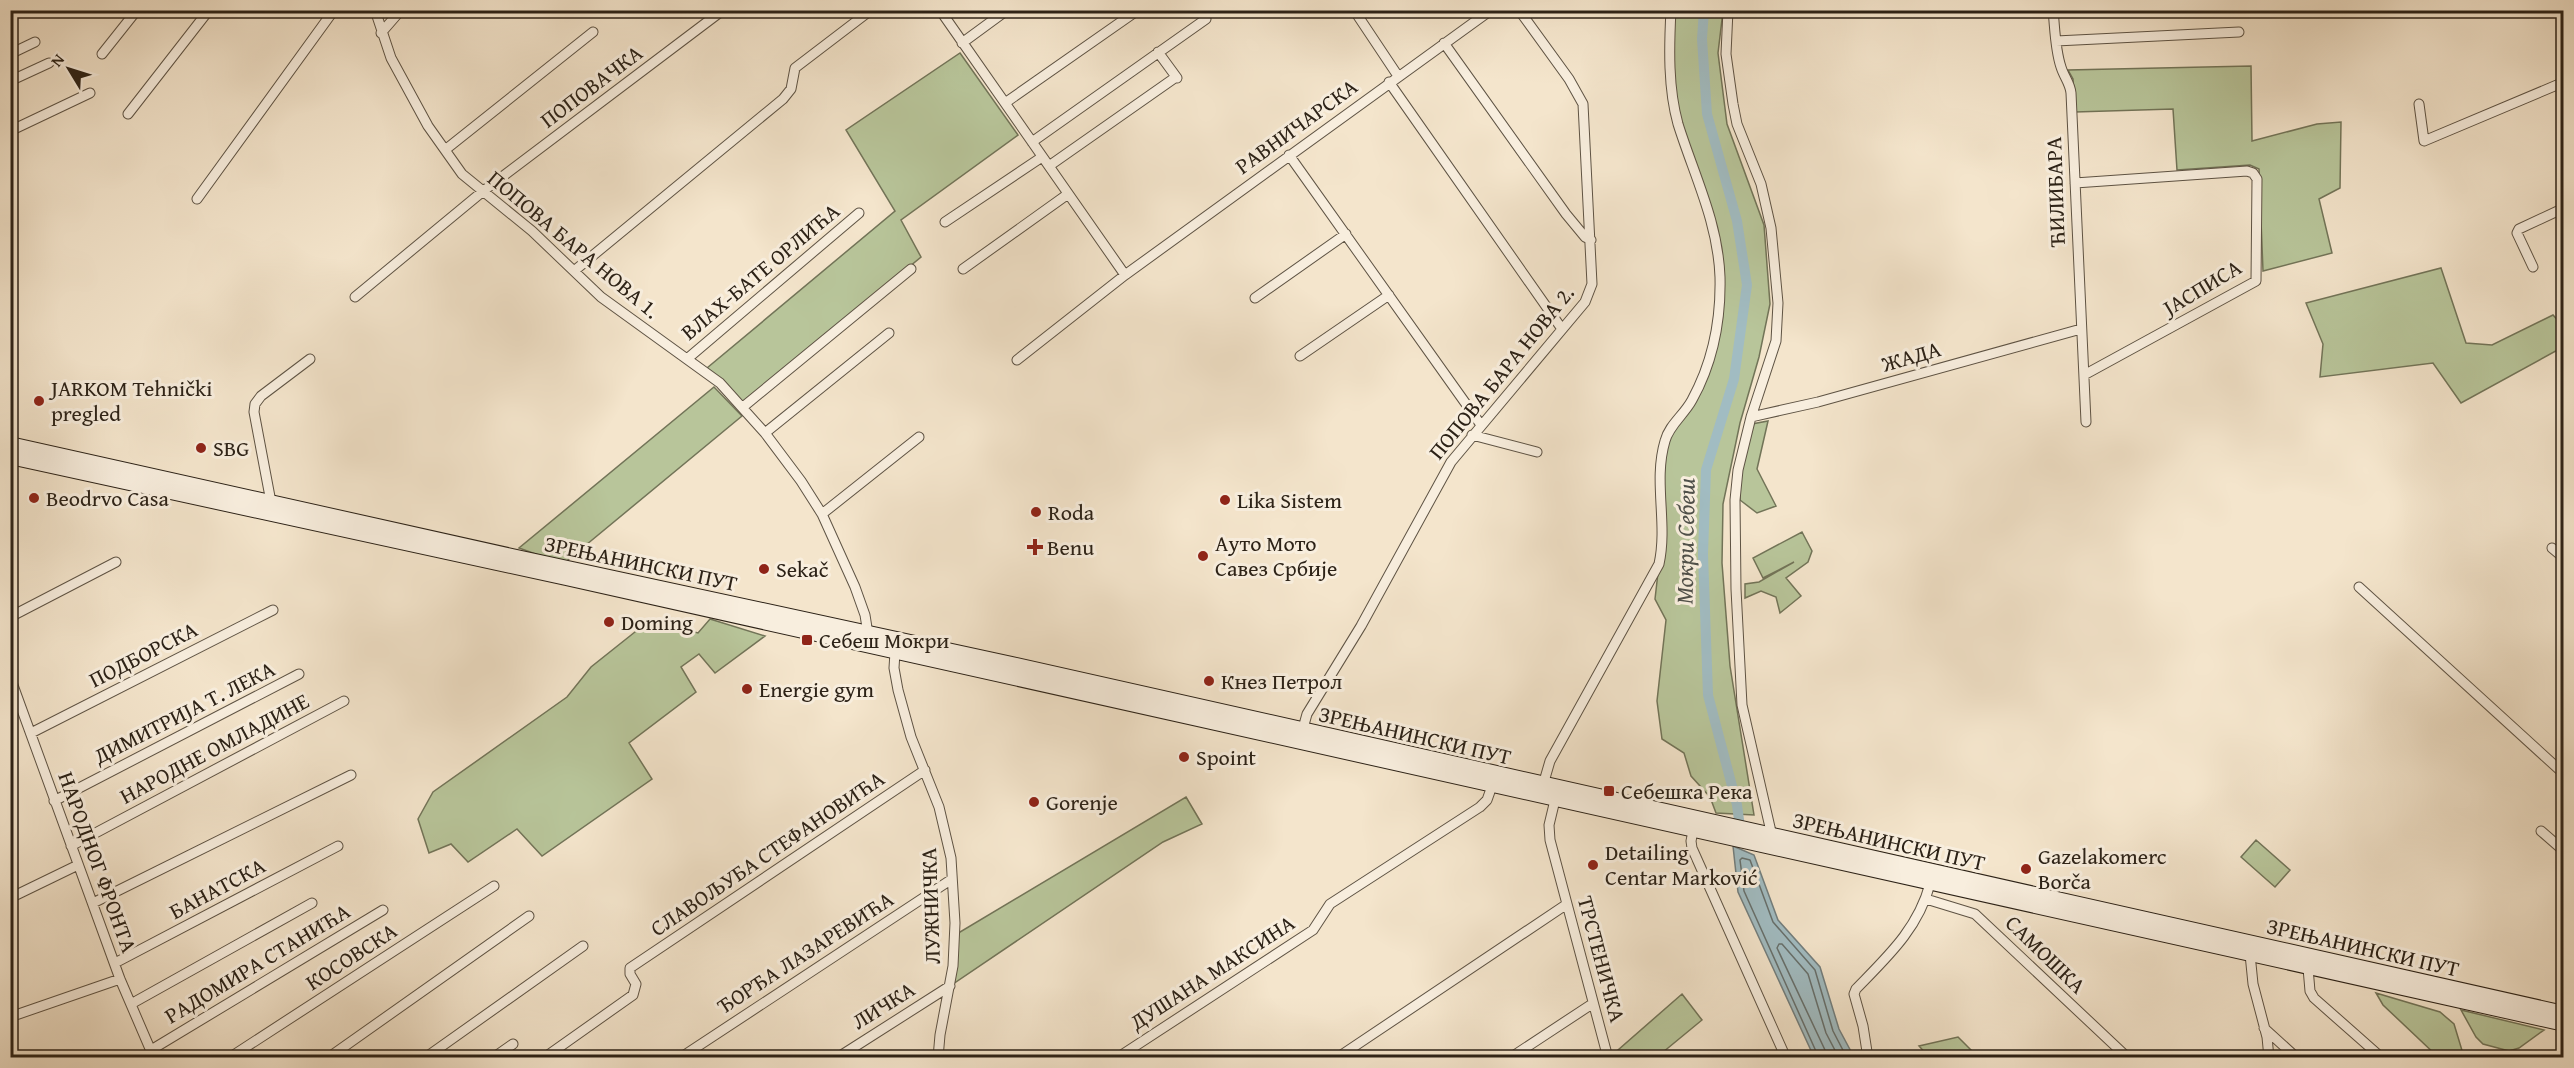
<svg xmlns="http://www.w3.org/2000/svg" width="2574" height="1068" font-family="'Gentium Book Plus',serif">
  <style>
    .green { fill: #b8c59a; stroke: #727458; stroke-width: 1.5 }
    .water { fill: #a1bcc2; stroke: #727e7e; stroke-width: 1.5 }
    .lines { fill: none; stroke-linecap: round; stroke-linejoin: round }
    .shore { stroke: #666f6c; stroke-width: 1.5 }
    .canal { stroke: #a1bcc2; stroke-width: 10 }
    .street-casing { stroke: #5e5344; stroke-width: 11 }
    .secondary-casing { stroke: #2c2217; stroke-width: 16 }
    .street { stroke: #f8eede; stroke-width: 9 }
    .secondary { stroke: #f8eede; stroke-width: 14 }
    .poi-dot { fill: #8f2418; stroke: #f8eede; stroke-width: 2 }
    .labels { text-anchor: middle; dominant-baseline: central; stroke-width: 6; stroke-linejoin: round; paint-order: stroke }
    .street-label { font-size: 22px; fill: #2c2217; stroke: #f8eede }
    .poi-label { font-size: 22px; fill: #2c2217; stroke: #f8eede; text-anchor: start }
    .water-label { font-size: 24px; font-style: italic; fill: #4f504a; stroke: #f8eede }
  </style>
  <rect width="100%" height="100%" fill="#f4e5cc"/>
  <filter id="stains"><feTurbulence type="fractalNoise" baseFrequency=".00333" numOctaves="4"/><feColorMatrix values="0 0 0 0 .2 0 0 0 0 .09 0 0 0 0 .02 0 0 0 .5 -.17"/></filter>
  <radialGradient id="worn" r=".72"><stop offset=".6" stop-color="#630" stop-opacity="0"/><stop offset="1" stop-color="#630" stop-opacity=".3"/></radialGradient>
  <path class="green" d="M1671,11H1723L1718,53L1727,124L1764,225L1770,304L1759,357L1740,423L1723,504L1722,563L1730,666L1754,815L1716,813L1710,797L1691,776L1684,753L1662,739L1657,701L1666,620L1655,599L1659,564L1665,441L1684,413L1717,335V248L1675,105Z
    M960,53L1018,135L901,220L921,257L744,403L707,368L895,211L846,130Z
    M2251,66L2252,141L2317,124L2341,122L2340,188L2319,199L2332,253L2263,271L2259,169L2250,165L2177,170L2173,109L2075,112L2073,79L2068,70Z
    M2441,268L2466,343L2492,345L2553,315L2563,326V347L2461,403L2433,363L2320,377L2323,344L2306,303Z
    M714,387L742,416L563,564L519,548Z
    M1768,421L1757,469L1776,506L1757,513L1740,500V478L1752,424Z
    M1802,532L1812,551L1808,562L1786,578L1801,596L1780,613L1776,597L1761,591L1745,598V584L1759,582L1794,562L1763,578L1753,558Z
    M710,619L765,636L715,673L699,654L681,667L696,692L629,743L652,779L542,856L517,829L468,862L451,844L429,853L418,819L433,792L567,697L591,667L650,620L698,633Z
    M1186,797L1202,824L1163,842L950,986L955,935Z
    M2256,840L2290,870L2275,887L2241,857Z
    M2376,993L2440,1012L2454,1024L2464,1057H2438L2383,1005Z
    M1682,994L1702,1020L1657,1057H1610Z
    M2461,1010L2544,1030L2519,1048L2509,1051L2483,1044L2476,1037Z
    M1958,1037L1978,1057H1929L1919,1046Z"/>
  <path class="water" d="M1733,846L1754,855L1778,920L1820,967L1839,1029L1854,1057H1814L1738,892Z"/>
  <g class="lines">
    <path class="shore" d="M1819,1058L1744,891L1740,860L1742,858L1750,860L1773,922L1815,970L1833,1031L1847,1058
      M1827,1058L1825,1050L1777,948L1779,944H1782L1808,974L1826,1033L1839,1058"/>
    <path class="canal" d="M1704,10L1702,39L1707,114L1737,221L1747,285L1734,379L1706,470L1703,554L1708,695L1737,805L1741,835"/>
    <g class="street-casing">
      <path id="street" d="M375,10L391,58L428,126L462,174L532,231L601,297L720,383L765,433L801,481L822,514L855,587L865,615L868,634
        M940,10L1125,275
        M1354,10L1398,76
        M1728,10L1726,54L1733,104L1737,124L1761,184L1771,228L1778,303L1776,341L1751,417L1738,470L1735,500L1736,589L1742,705L1772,836
        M2053,10C2055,29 2055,49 2061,67C2064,77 2070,83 2071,93L2086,422
        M381,33L401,10
        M2056,41L2239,32
        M962,43L1007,10
        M1444,43L1566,214L1585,237L1591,240
        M1158,52L1177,78
        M10,54L35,42
        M102,54L137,10
        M10,81L49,63
        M1389,82L1562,329
        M1005,103L1138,10
        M2419,104L2424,141L2564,82
        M128,114L209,10
        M10,131L90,93
        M1032,142L1206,19
        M445,150L593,32
        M1289,155L1481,425
        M1049,166L1176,77
        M2075,183L2247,171L2253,173L2257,179L2256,281L2084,375
        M197,199L334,10
        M945,222L1042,157
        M2533,267L2517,233L2519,229L2564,208
        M963,269L1068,194
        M574,271L783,99L791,89L795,68L871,10
        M355,297L482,192L723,10
        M1255,298L1346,234
        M1300,356L1389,295
        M687,359L859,213
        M1017,360L1125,275L1491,10
        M743,407L911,269
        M1751,417L1818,402L2081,329
        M765,433L889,333
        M1472,435L1537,452
        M271,502L254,412L255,404L261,396L310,359
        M822,514L919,437
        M2552,548L2564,558
        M2359,587L2564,774
        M10,617L116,562
        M895,652L894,668L898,690L911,737L939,807L951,858L955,923L953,966L940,1035L938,1058
        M10,677L120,979L154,1058
        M1302,732L1307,714L1361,626L1451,462L1585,302L1592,284L1583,104L1569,79L1519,10
        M31,733L273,610
        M1543,785L1550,761L1659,564C1668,523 1653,481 1665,441C1669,425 1684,415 1692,400C1713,362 1721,320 1720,277C1718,222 1694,175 1678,124C1668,88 1669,48 1671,10
        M1555,800L1549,825L1550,840L1608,1058
        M54,801L299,674
        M1694,826L1691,841L1692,848L1786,1058
        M2541,831L2564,851
        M71,846L344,701
        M10,898L78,865
        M1926,899L1975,914L2128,1058
        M93,903L351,775
        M2250,954L2253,984L2267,1037L2269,1058
        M115,963L338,846
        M2308,968L2310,991L2314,998L2382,1058
        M131,1004L312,903
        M10,1017L120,979
        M2264,1028L2297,1058
        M151,1050L383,910
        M229,1058L494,886
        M328,1058L529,916
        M425,1058L583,946
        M493,1058L513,1044
        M544,1058L633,995L636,984L630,974V968L925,770
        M680,1058L952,879
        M837,1058L950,986
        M1117,1058L1313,930L1330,904L1480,807L1487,800L1492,786
        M1337,1058L1567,904
        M1510,1058L1592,1004
        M1868,1058L1863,1026L1854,994L1856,989C1887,957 1918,929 1930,884"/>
    </g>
    <g class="secondary-casing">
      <path id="secondary" d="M10,444L512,556L1012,664L2564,1013
        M10,457L566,578L2564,1024"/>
    </g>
    <use href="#street" class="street"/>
    <use href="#secondary" class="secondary"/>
  </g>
  <g class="poi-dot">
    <circle cx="39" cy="401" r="6"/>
    <circle cx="201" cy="448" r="6"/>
    <circle cx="34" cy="498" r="6"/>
    <circle cx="1225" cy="500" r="6"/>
    <circle cx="1036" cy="512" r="6"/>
    <path d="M1032 538h6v6h6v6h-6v6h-6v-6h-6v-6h6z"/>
    <circle cx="1203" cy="556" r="6"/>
    <circle cx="764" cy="569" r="6"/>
    <circle cx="609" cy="622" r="6"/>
    <rect x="801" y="634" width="12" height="12" rx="3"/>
    <circle cx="1209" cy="681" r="6"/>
    <circle cx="747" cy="689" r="6"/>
    <circle cx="1184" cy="757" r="6"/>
    <rect x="1603" y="785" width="12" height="12" rx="3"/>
    <circle cx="1034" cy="802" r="6"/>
    <circle cx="1593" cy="865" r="6"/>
    <circle cx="2026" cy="869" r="6"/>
  </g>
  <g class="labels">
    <g class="street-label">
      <text transform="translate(591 86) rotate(-37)">ПОПОВАЧКА</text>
      <text transform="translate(1296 126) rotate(-36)">РАВНИЧАРСКА</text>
      <text transform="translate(2055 192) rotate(-92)">ЋИЛИБАРА</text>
      <text transform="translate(574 244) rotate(40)">ПОПОВА БАРА НОВА 1.</text>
      <text transform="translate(760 271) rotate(-40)">ВЛАХ-БАТЕ ОРЛИЋА</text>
      <text transform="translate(2202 287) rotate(-31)">ЈАСПИСА</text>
      <text transform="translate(1911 356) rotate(-16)">ЖАДА</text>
      <text transform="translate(1501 372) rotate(-51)">ПОПОВА БАРА НОВА 2.</text>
      <text transform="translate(641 563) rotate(12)">ЗРЕЊАНИНСКИ ПУТ</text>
      <text transform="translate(143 654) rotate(-27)">ПОДБОРСКА</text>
      <text transform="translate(184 712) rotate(-27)">ДИМИТРИЈА Т. ЛЕКА</text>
      <text transform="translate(1415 735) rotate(13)">ЗРЕЊАНИНСКИ ПУТ</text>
      <text transform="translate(214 748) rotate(-28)">НАРОДНЕ ОМЛАДИНЕ</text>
      <text transform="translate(1889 841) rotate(13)">ЗРЕЊАНИНСКИ ПУТ</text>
      <text transform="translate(767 853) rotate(-34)">СЛАВОЉУБА СТЕФАНОВИЋА</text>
      <text transform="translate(98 862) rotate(70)">НАРОДНОГ ФРОНТА</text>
      <text transform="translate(217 888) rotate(-28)">БАНАТСКА</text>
      <text transform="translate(930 906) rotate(-92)">ЛУЖНИЧКА</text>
      <text transform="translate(2363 947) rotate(13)">ЗРЕЊАНИНСКИ ПУТ</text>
      <text transform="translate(805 952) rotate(-33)">ЂОРЂА ЛАЗАРЕВИЋА</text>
      <text transform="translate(2046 954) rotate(44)">САМОШКА</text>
      <text transform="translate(351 956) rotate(-33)">КОСОВСКА</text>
      <text transform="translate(1602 959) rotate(75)">ТРСТЕНИЧКА</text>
      <text transform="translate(257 963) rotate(-31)">РАДОМИРА СТАНИЋА</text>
      <text transform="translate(1212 972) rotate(-33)">ДУШАНА МАКСИНА</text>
      <text transform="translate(883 1005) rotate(-32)">ЛИЧКА</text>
    </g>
    <g class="poi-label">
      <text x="51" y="388">JARKOM Tehnički<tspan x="51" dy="25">pregled</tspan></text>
      <text x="213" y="448">SBG</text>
      <text x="46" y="498">Beodrvo Casa</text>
      <text x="1237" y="500">Lika Sistem</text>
      <text x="1048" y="512">Roda</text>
      <text x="1215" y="543">Ауто Мото<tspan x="1215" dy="25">Савез Србије</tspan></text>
      <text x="1047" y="547">Benu</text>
      <text x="776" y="569">Sekač</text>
      <text x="621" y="622">Doming</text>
      <text x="819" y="640">Себеш Мокри</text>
      <text x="1221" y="681">Кнез Петрол</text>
      <text x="759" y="689">Energie gym</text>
      <text x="1196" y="757">Spoint</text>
      <text x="1621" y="791">Себешка Река</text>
      <text x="1046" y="802">Gorenje</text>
      <text x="1605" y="852">Detailing<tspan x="1605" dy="25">Centar Marković</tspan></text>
      <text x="2038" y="856">Gazelakomerc<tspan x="2038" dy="25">Borča</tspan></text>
    </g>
    <g class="water-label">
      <text transform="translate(1685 541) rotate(-89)">Мокри Себеш</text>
    </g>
  </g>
  <rect width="2574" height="1068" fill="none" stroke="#f4e5cc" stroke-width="36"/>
  <rect x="12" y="12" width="2550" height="1044" fill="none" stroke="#2c2217" stroke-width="3"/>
  <rect x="18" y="18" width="2538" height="1032" fill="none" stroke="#2c2217" stroke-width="1.5"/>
  <g transform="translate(69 69) rotate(308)" stroke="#f8eede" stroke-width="4.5" paint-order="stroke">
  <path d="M0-4.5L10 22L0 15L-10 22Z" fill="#2c2217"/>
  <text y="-9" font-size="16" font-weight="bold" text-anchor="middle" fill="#2c2217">N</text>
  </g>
  <rect width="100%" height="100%" filter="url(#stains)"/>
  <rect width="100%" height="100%" fill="url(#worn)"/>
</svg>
